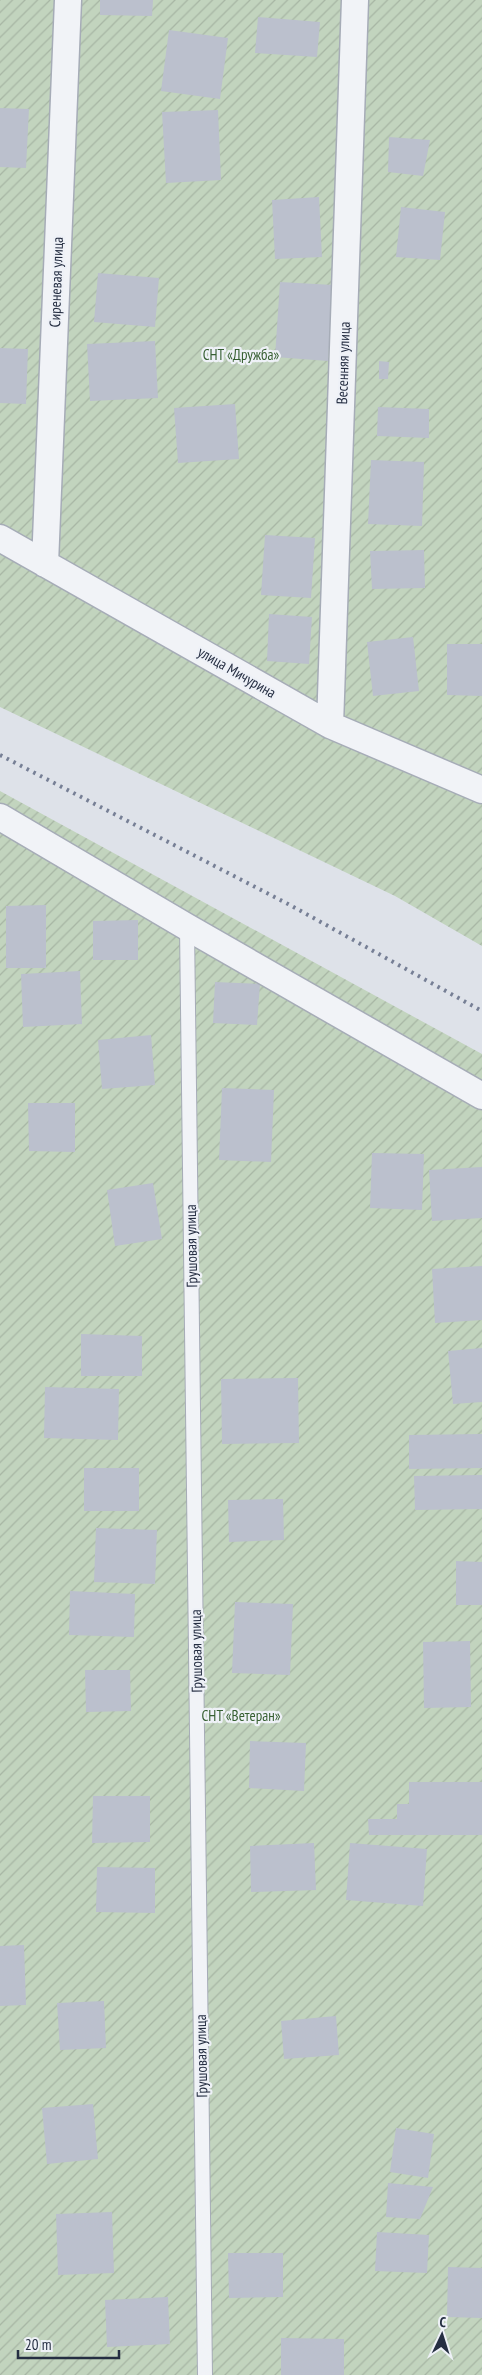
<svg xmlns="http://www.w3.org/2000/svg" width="482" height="2375" font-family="'PT Sans Narrow',sans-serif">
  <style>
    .garden { fill: url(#garden-furrows) }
    .building { fill: #bbc0cd }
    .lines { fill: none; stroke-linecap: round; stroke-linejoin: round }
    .lane-casing { stroke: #a6acb7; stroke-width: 16 }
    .street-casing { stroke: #a6acb7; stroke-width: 29 }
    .lane { stroke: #f1f3f7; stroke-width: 14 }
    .street { stroke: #f1f3f7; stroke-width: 26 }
    .rail { stroke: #767f95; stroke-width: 4; stroke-dasharray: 2.5 5; stroke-linecap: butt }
    .labels { text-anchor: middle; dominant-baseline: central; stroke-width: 4.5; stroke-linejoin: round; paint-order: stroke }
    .street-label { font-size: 15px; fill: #252e42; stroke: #eef1f7 }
    .park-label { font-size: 15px; fill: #365f31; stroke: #eef1f7 }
  </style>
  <defs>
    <pattern id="garden-furrows" width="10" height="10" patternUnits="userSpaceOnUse" patternTransform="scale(1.25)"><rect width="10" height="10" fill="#c2d4be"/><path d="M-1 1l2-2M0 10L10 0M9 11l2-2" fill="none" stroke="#a7b6a4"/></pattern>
  </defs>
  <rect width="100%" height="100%" fill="#dee2e9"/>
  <path class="garden" d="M0,0H482V946L395,896L0,707Z
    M0,791L482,1054V2375H0Z"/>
  <path class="building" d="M100,0H153L152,16L100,15Z
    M258,17L320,22L317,57L255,53Z
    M169,30L228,38L220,99L161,91Z
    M0,108L29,109L26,168L0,167Z
    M218,110L221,180L166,183L162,112Z
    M389,137L430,140L423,176L388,172Z
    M319,197L322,257L275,259L272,200Z
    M401,207L445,212L440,260L396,257Z
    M98,273L159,278L155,327L94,322Z
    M280,282L333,285L328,361L275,357Z
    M155,341L158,398L90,401L87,344Z
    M0,348L28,349L26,404L0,403Z
    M379,361L389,362L388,379H379Z
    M235,404L239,459L178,463L174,408Z
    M378,407L429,409V438L377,436Z
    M371,460L424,462L422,526L368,524Z
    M265,535L315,538L311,598L261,595Z
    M424,550L425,588L372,589L370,551Z
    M269,614L312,617L309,664L267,661Z
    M413,637L419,691L373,696L367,642Z
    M447,644H482V696L447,695Z
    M46,905V968H6V906Z
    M138,920V960H93V921Z
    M80,971L82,1024L23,1027L21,974Z
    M215,982L260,984L257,1025L213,1023Z
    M151,1035L155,1085L102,1089L98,1040Z
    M222,1088L274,1090L271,1162L219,1160Z
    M28,1103H75V1152L29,1151Z
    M372,1153L424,1154L422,1210L370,1208Z
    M482,1167V1218L432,1221L429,1170Z
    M153,1183L162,1239L115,1246L107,1190Z
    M482,1266V1320L435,1323L432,1269Z
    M81,1334L142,1336V1376H81Z
    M482,1348V1402L453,1404L448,1351Z
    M298,1378L299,1443L222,1444L221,1379Z
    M45,1387L119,1389L118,1440L44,1438Z
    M482,1434V1468L409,1469V1435Z
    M84,1468H139V1511H84Z
    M482,1475V1509L415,1510L414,1476Z
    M283,1499L284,1540L229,1542L228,1500Z
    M96,1528L157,1530L155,1584L94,1582Z
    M456,1561L482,1562V1605H456Z
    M70,1591L135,1594L134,1637L69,1635Z
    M235,1602L293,1604L290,1675L232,1673Z
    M470,1641L471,1707L424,1708L423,1642Z
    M85,1670H130L131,1711L86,1712Z
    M250,1741L306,1743L304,1791L249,1788Z
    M409,1782H482V1835H369L368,1819H397V1804H409Z
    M93,1796H150V1842L92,1843Z
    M314,1843L316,1890L251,1892L250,1846Z
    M350,1843L427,1849L423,1906L346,1900Z
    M97,1867L155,1868V1913L96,1912Z
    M24,1945L26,2005L0,2006V1946Z
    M104,2001L106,2048L60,2050L57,2003Z
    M336,2016L339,2055L284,2059L281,2021Z
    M93,2104L98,2159L47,2164L42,2108Z
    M396,2128L434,2134L428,2178L390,2172Z
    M388,2183L433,2187L420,2219L386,2217Z
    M112,2212L114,2273L58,2275L56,2214Z
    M377,2232L429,2235L427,2273L375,2271Z
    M228,2253H283V2297L229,2298Z
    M448,2267L482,2268V2318L447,2317Z
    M168,2297L170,2344L107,2347L105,2300Z
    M281,2338L344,2339V2375H281Z"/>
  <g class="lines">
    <g class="lane-casing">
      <path id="lane" d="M187,927L205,2375"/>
    </g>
    <g class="street-casing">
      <path id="street" d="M0,538L330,725L482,790
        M45,564L68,0
        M330,725L355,0
        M0,817L187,927L482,1096"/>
    </g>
    <use href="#lane" class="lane"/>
    <use href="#street" class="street"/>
    <path class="rail" d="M0,755L290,905L482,1011"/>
  </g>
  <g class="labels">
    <g class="street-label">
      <text transform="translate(56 282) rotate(-88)">Сиреневая улица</text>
      <text transform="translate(343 363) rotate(-88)">Весенняя улица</text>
      <text transform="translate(237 672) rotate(30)">улица Мичурина</text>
      <text transform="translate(191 1246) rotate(-91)">Грушовая улица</text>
      <text transform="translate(196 1651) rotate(-91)">Грушовая улица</text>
      <text transform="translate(201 2056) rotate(-91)">Грушовая улица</text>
    </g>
    <g class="park-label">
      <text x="241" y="354">СНТ «Дружба»</text>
      <text x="241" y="1715">СНТ «Ветеран»</text>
    </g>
  </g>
  <g transform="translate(442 2335) rotate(4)" stroke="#eef1f7" stroke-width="4" paint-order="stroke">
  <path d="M0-4L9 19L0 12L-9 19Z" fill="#252e42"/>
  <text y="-8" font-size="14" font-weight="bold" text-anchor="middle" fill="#252e42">С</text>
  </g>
  <path d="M18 2350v8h101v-8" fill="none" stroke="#252e42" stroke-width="2.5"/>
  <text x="25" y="2350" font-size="15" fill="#252e42" stroke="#eef1f7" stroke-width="4" paint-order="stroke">20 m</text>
</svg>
